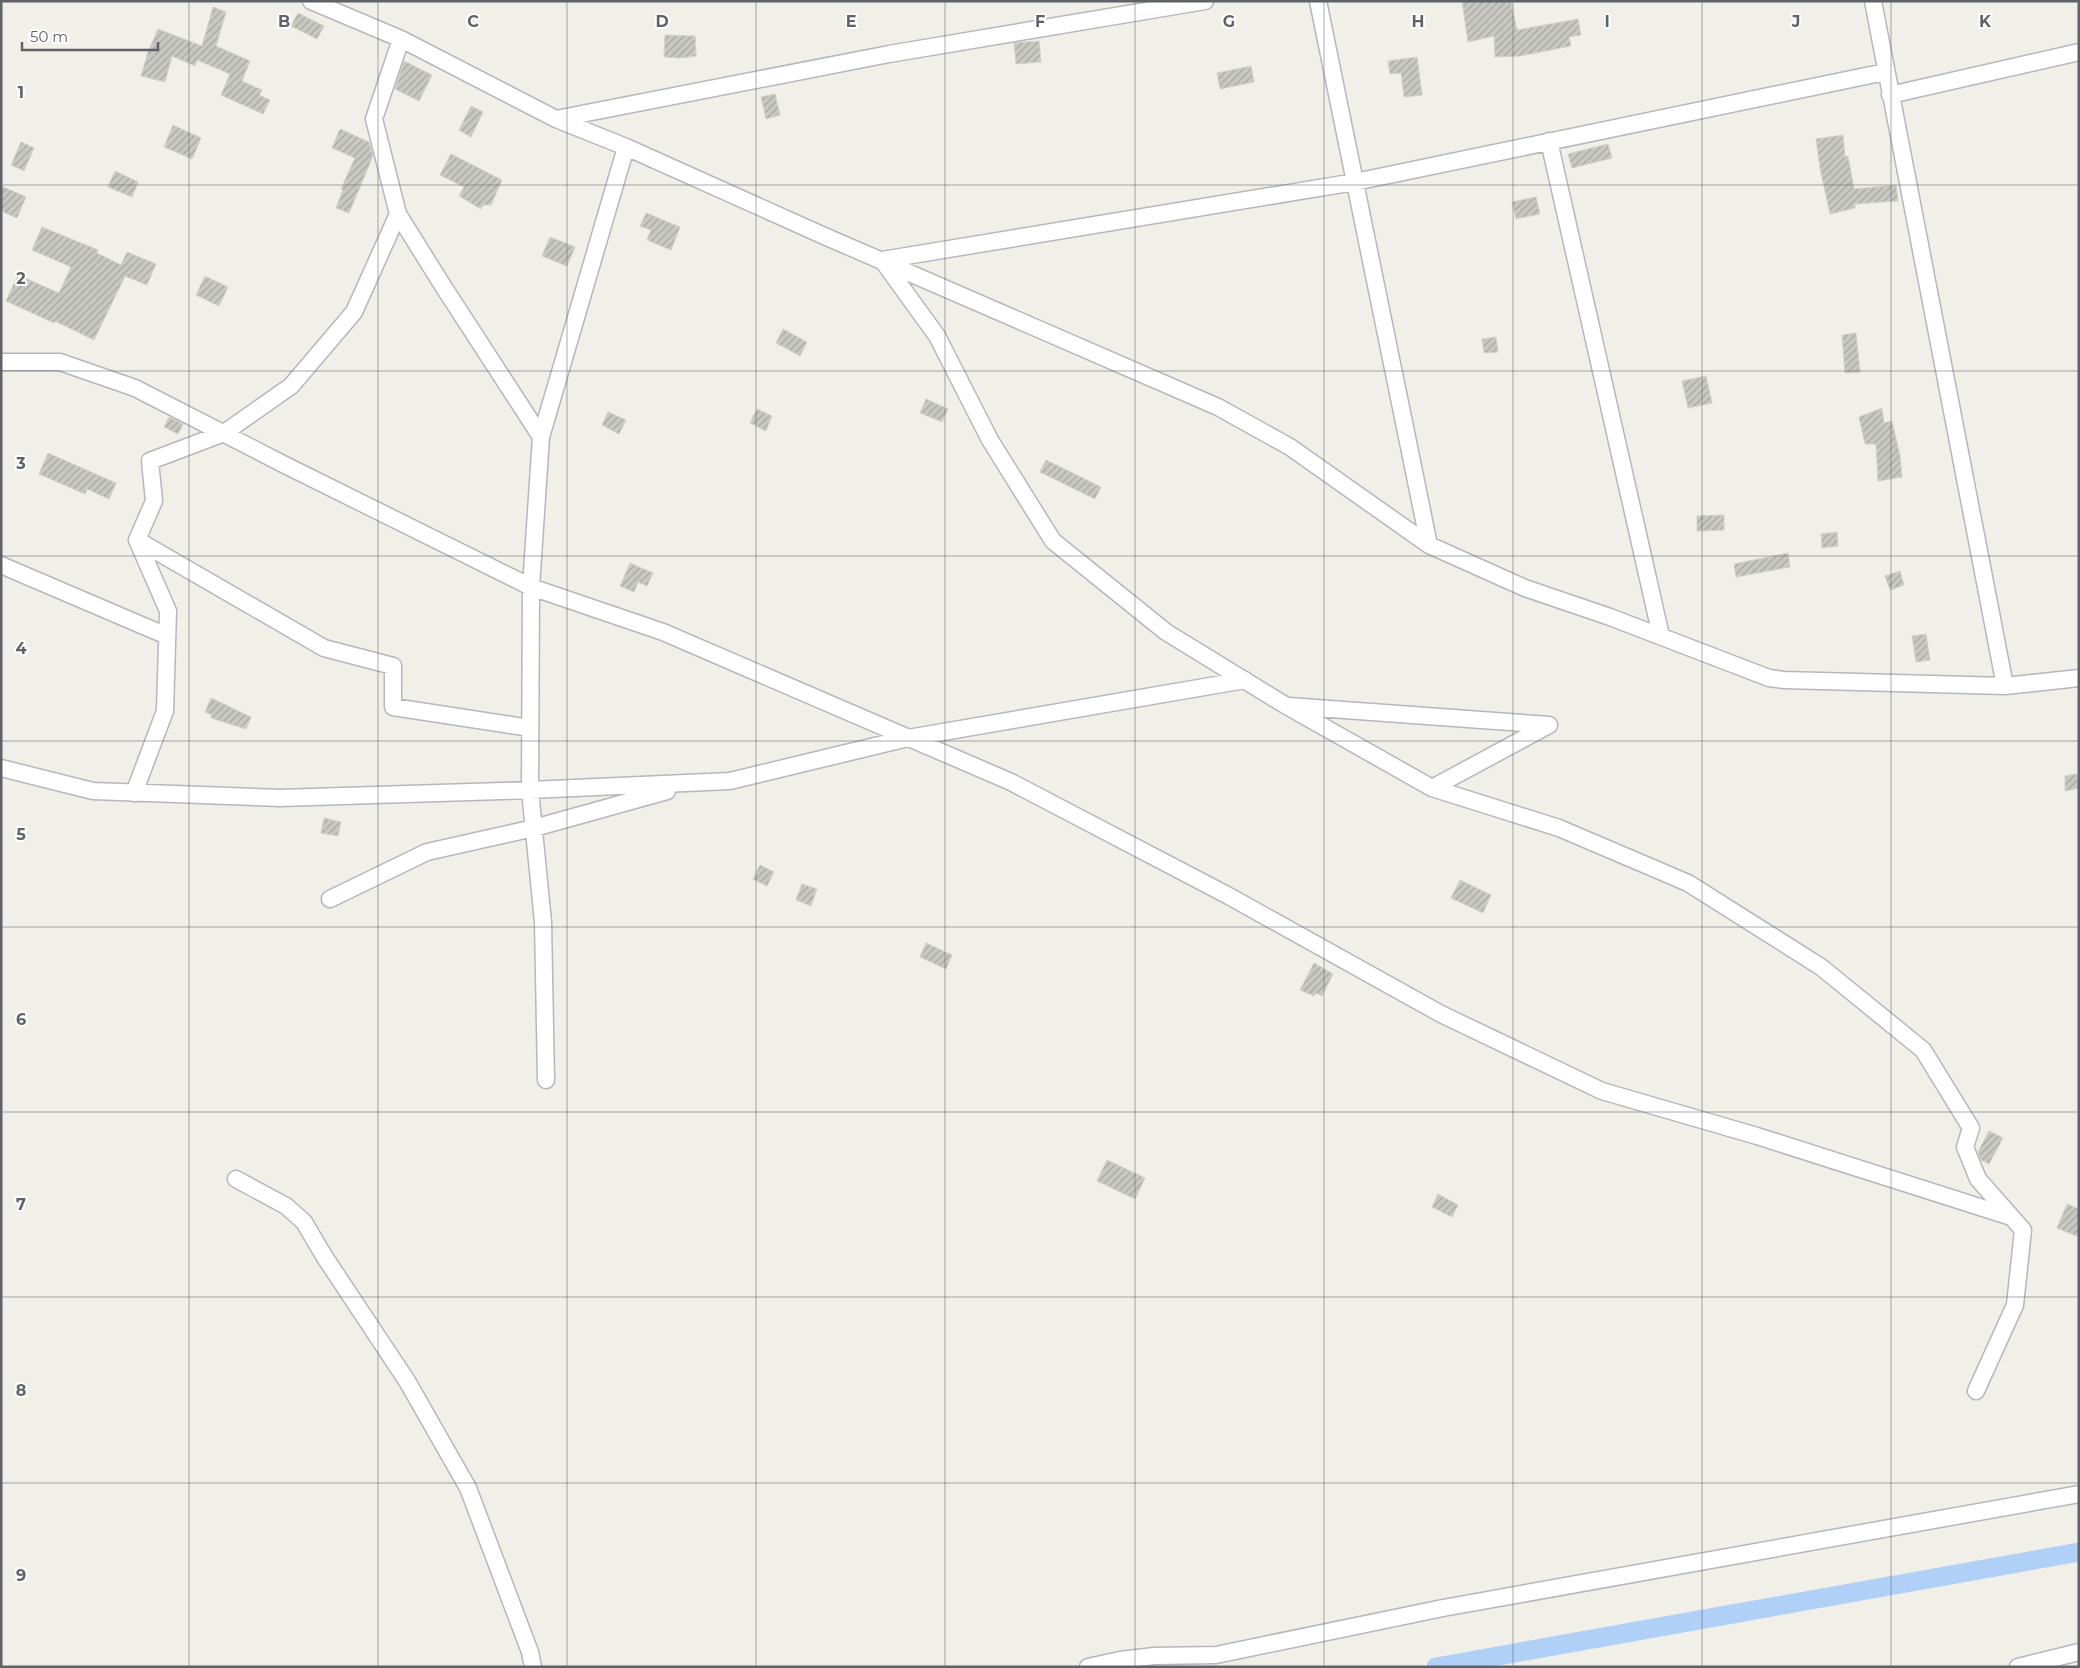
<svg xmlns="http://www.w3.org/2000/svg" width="2080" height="1668" font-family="Montserrat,sans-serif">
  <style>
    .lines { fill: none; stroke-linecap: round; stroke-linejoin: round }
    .canal { stroke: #b1d0f8; stroke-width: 19 }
    .building { fill: url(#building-hatch); stroke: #d4d2c7 }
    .street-casing { stroke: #b5b7bb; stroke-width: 19 }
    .street { stroke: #fff; stroke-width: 16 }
    .grid { fill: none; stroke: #5f6267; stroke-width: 1; stroke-opacity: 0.55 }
    .grid-label { font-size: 16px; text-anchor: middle; font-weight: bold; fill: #5f6267; stroke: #fff; stroke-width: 4; stroke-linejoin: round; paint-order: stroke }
  </style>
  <defs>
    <pattern id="building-hatch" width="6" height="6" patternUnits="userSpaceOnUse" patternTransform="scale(1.25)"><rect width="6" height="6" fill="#c9c9c3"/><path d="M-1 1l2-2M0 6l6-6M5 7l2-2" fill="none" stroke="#a6a7a2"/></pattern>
  </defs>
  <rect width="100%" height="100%" fill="#f0efe8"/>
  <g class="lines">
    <path class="canal" d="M1436,1667L2079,1552"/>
  </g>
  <path class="building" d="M1462,1H1511L1517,30L1578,19L1581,35L1569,37L1571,46L1520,56L1495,57L1494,36L1468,42Z
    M213,7L226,12L216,46L250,61L242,81L262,90L259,95L270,100L263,114L221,95L230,74L197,60L195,66L172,56L165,82L141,76L148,52L158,29L202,46Z
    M298,13L324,26L317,39L291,26Z
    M665,35L695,36L696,56L680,58L664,57Z
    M1039,41L1041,62L1016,64L1014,43Z
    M1417,57L1422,95L1404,97L1401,73L1390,74L1388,61Z
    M404,61L432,75L419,101L395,89Z
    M1251,66L1254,82L1220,89L1217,73Z
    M775,94L780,115L766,119L761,97Z
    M471,106L483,112L471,137L459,130Z
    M173,125L201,138L192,159L164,147Z
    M340,129L369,142L373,156L349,213L336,208L343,190L341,189L355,158L332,148Z
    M1843,135L1845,157L1848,156L1854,189L1896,185L1898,201L1855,204V208L1830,214L1820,168L1816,139Z
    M21,142L34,148L24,171L11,165Z
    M1608,144L1612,158L1572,168L1568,154Z
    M451,154L502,180L491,205H483L481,209L459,196L464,187L440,175Z
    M115,171L138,182L132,197L108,187Z
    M1,186L26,197L17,218L1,211Z
    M1536,197L1540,214L1516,219L1512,202Z
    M646,213L680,227L671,250L647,240L651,230L640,226Z
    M42,227L98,250L97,253L121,265L127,252L156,264L147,285L125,276L94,340L55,321L54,323L6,301L18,275L59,293L71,267L32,250Z
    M550,237L575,247L567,266L542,256Z
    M205,276L228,287L219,306L196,295Z
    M783,329L807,342L800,356L776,343Z
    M1856,333L1860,372L1845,373L1842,335Z
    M1496,337L1498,352L1484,353L1482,339Z
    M1706,376L1712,403L1688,408L1682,381Z
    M926,399L948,409L942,422L920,413Z
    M1882,408L1884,423L1892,421L1900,456L1902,477L1878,481L1876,444H1865L1859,417Z
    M757,409L772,416L766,431L750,423Z
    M608,412L626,420L619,434L602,425Z
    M169,417L183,424L178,434L164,427Z
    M48,453L116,483L109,499L87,489L85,494L39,474Z
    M1046,460L1101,487L1095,499L1040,472Z
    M1724,515V530L1697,531V516Z
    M1837,532L1838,546L1822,548L1821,534Z
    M1788,553L1790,567L1736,577L1734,564Z
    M630,563L653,573L647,586L638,582L634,592L620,586Z
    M1900,571L1904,585L1890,590L1885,576Z
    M1926,634L1930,660L1916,662L1912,636Z
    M211,698L251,717L246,729L211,718L212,715L205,712Z
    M2077,774L2079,788L2065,791V776Z
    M324,818L341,822L338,836L321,833Z
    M760,865L774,872L767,886L753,879Z
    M1460,880L1491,895L1483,913L1451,898Z
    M802,884L817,889L811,906L796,900Z
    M926,943L952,955L946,969L920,957Z
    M1314,963L1333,974L1322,996L1316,993L1314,996L1300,990Z
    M1989,1131L2003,1138L1989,1164L1981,1160L1978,1152Z
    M1107,1160L1145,1178L1135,1199L1097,1181Z
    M1438,1194L1458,1205L1452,1217L1432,1207Z
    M2067,1204L2079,1209V1237L2057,1228Z"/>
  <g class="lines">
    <g class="street-casing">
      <path id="street" d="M311,1L401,39L556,119L626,147L822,235L1218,407L1290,447L1429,545L1525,588L1610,617L1769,678L1784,680L2005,686L2079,678
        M1318,1L1429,545
        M1873,1L2005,686
        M401,39L374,119L398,214L443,286L541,437
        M1885,72L1355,182L882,260L937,336L990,440L1053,541L1166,632L1285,705L1432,788L1559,828L1688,883L1821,967L1923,1050L1971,1128L1965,1147L1978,1179L2023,1230L2015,1305L1976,1391
        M1890,95L2079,52
        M556,119L889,54L1205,1
        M1549,141L1661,636
        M1,362H60L135,388L285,465L531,587L663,632L1011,782L1227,895L1441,1014L1602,1091L1757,1136L2011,1217
        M137,540L324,648L393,666V707L530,728
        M1,565L167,636
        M1289,706L1549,725L1432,788
        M1,768L93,791L280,798L530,790L730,781L908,738L1245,680
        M134,793L165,711L168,611L137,540L154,501L150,461L224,433L291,386L354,312L398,214
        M330,899L427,852L534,828L667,791
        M546,1080L543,922L530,790L531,587L541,437L626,147
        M236,1179L286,1206L304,1222L324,1256L407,1381L468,1488L530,1652L533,1667
        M1088,1667L1120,1660L1154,1656L1216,1655L1443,1608L2079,1494
        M2018,1667L2079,1652"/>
    </g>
    <use href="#street" class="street"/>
  </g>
  <path class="grid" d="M189,1V1667M378,1V1667M567,1V1667M756,1V1667M945,1V1667M1135,1V1667M1324,1V1667M1513,1V1667M1702,1V1667M1891,1V1667M1,185H2079M1,371H2079M1,556H2079M1,741H2079M1,927H2079M1,1112H2079M1,1297H2079M1,1483H2079"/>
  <g class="grid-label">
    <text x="284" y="27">B</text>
    <text x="473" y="27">C</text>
    <text x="662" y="27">D</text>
    <text x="851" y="27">E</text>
    <text x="1040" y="27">F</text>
    <text x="1229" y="27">G</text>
    <text x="1418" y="27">H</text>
    <text x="1607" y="27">I</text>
    <text x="1796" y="27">J</text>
    <text x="1985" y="27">K</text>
    <text x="21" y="98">1</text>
    <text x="21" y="284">2</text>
    <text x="21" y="469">3</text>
    <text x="21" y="654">4</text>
    <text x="21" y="840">5</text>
    <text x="21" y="1025">6</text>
    <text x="21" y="1210">7</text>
    <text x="21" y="1396">8</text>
    <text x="21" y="1581">9</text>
  </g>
  <rect width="2080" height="1668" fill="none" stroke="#5f6267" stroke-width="5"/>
  <path d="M22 42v8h136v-8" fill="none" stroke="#5f6267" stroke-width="2.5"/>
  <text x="30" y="42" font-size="15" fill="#5f6267" stroke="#ffffff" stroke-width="4" paint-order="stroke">50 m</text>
</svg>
